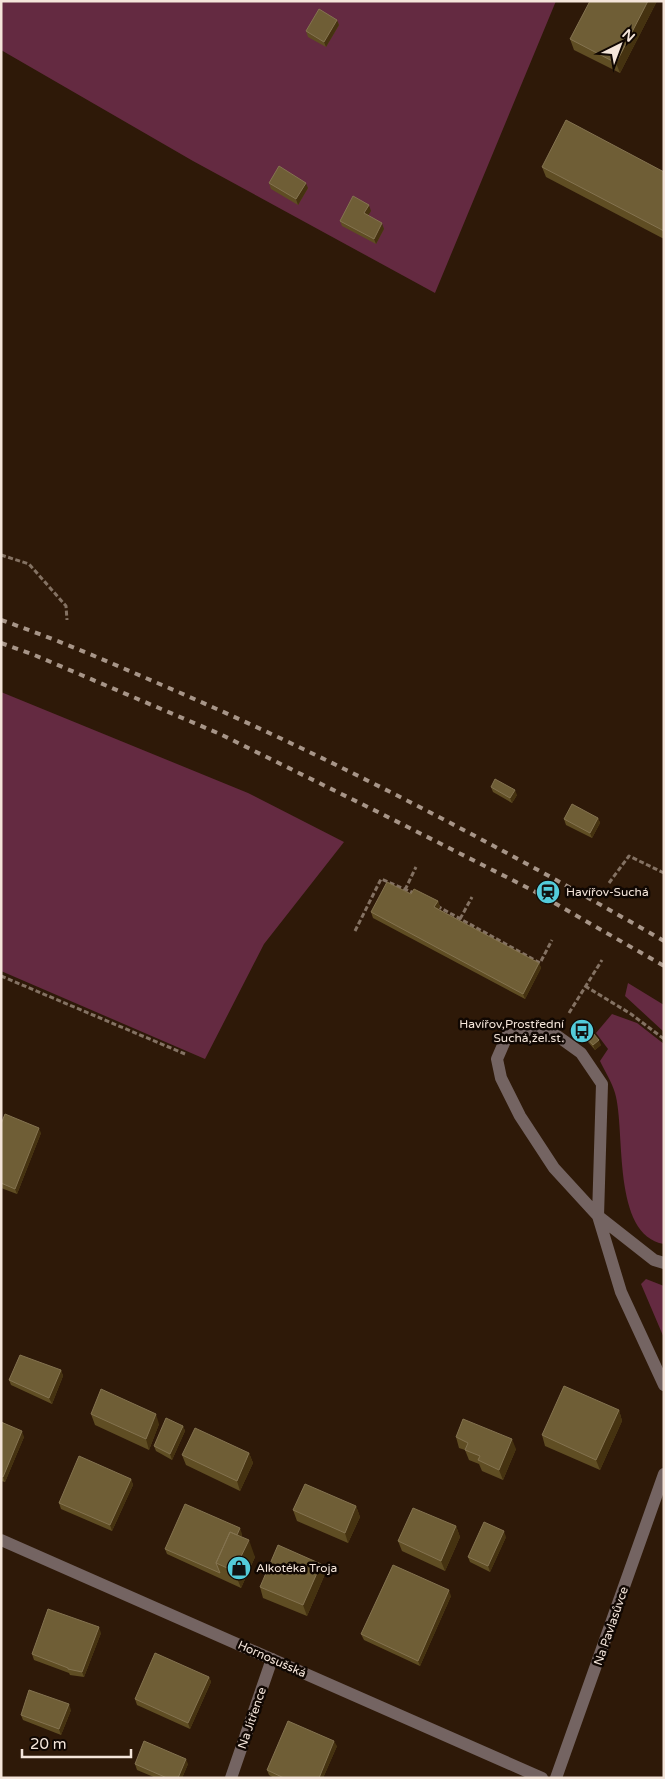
<svg xmlns="http://www.w3.org/2000/svg" width="665" height="1779" font-family="'Varela Round',sans-serif">
  <style>
    .green { fill: #642a41 }
    .lines { fill: none; stroke-linecap: round; stroke-linejoin: round }
    .path { stroke: #847263; stroke-width: 3; stroke-dasharray: 5 2.5; stroke-linecap: butt }
    .minor { stroke: #746462; stroke-width: 12 }
    .tertiary { stroke: #746462; stroke-width: 12 }
    .rail { stroke: #a79588; stroke-width: 4; stroke-dasharray: 6 6; stroke-linecap: butt }
    .wall { fill: #5f4d23 }
    .shaded-wall { fill: #453210 }
    .building { fill: #6f5e36; stroke: #847350 }
    .labels { text-anchor: middle; dominant-baseline: central; stroke-width: 5; stroke-linejoin: round; paint-order: stroke }
    .poi-label { font-size: 12px; fill: #f4e5da; stroke: #100702; text-anchor: start }
    .street-label { font-size: 12px; fill: #f4e5da; stroke: #100702 }
  </style>
  <rect width="100%" height="100%" fill="#2e1908"/>
  <path class="green" d="M1,1H556L435,293L193,161L1,50Z
    M1,692L248,793L344,842L264,944L205,1059L1,971Z
    M628,983L664,1005V1032L625,996Z
    M612,1014L637,1023L664,1044V1244C611,1235 626,1131 615,1093C612,1082 605,1072 600,1061L608,1049L596,1033Z
    M646,1279L664,1286V1338L641,1284Z"/>
  <g class="lines">
    <path class="path" d="M1,555L29,564L66,606L67,620
      M609,883L629,856L664,873
      M405,890L416,867
      M437,906L540,963L552,940
      M460,919L472,897
      M355,931L381,879L414,893
      M1,976L185,1054
      M585,986L631,1014L664,1039
      M569,1013L602,960"/>
    <path class="minor" d="M664,1263L654,1260L598,1216L554,1168L520,1116L501,1078L497,1059L507,1036L527,1030L556,1035L581,1053L602,1084L598,1216L621,1292L664,1385
      M231,1778L272,1659
      M556,1778L664,1474"/>
    <path class="tertiary" d="M1,1540L542,1778"/>
    <path class="rail" d="M1,620C56,639 109,662 162,685C335,759 501,847 664,941
      M1,643L32,654L220,734L382,814L532,890L664,966"/>
  </g>
  <path class="wall" d="M657,1L620,73L574,50L570,39Z
    M337,20L339,25L326,47L308,37L306,31Z
    M542,167L664,172V239L546,177Z
    M269,183L308,188L298,205L271,189Z
    M371,211L368,215L384,229L376,244L342,226L340,221Z
    M491,787L517,795L512,803L493,792Z
    M598,818L600,823L592,838L566,825L564,819Z
    M411,894L438,901L440,907L438,909L539,963L541,968L525,999L373,918L371,912Z
    M580,1030L601,1045L595,1050L582,1035Z
    M1,1124L41,1133L17,1194L1,1188Z
    M61,1370L63,1376L52,1404L11,1385L9,1380Z
    M619,1410L622,1421L600,1470L545,1446L542,1435Z
    M91,1414L159,1424L149,1450L95,1425Z
    M1,1422L24,1437L5,1482L1,1481Z
    M183,1426L185,1431L172,1460L156,1451L154,1446Z
    M456,1437L516,1449L503,1480L482,1471L479,1464L469,1460L465,1450L459,1448Z
    M249,1453L253,1463L240,1491L186,1465L182,1455Z
    M131,1479L133,1485L112,1531L61,1509L59,1503Z
    M356,1506L360,1517L348,1543L297,1521L293,1510Z
    M456,1526L460,1537L445,1571L402,1551L398,1541Z
    M242,1534L241,1537L255,1557L241,1588L167,1554L165,1549Z
    M506,1537L490,1572L470,1562L468,1557Z
    M325,1574L307,1616L263,1598L260,1587Z
    M451,1596L420,1666L364,1640L361,1634Z
    M101,1633L84,1677L70,1675L69,1673L34,1660L32,1654Z
    M209,1677L211,1682L190,1729L137,1705L135,1699Z
    M71,1710L61,1735L23,1720L21,1715Z
    M337,1746L323,1778H274L269,1775L267,1770Z
    M135,1764H188L182,1778H156L137,1770Z"/>
  <path class="shaded-wall" d="M648,1H657L620,73L616,63Z
    M337,20L339,25L326,47L324,42Z
    M306,183L308,188L298,205L296,199Z
    M369,205L371,211L366,219L364,213Z
    M382,223L384,229L376,244L374,239Z
    M515,790L517,795L512,803L510,798Z
    M598,818L600,823L592,838L590,833Z
    M438,901L440,907L437,913L434,907Z
    M539,963L541,968L525,999L523,994Z
    M599,1040L601,1045L595,1050L593,1045Z
    M39,1128L41,1133L17,1194L15,1189Z
    M61,1370L63,1376L52,1404L49,1398Z
    M619,1410L622,1421L600,1470L596,1460Z
    M156,1414L159,1424L149,1450L146,1439Z
    M183,1426L185,1431L172,1460L170,1454Z
    M22,1431L24,1437L5,1482L3,1477Z
    M512,1439L516,1449L503,1480L499,1470Z
    M249,1453L253,1463L240,1491L237,1481Z
    M131,1479L133,1485L112,1531L110,1525Z
    M356,1506L360,1517L348,1543L345,1533Z
    M456,1526L460,1537L445,1571L441,1561Z
    M240,1528L242,1534L228,1568L224,1566Z
    M504,1531L506,1537L490,1572L488,1566Z
    M249,1540L255,1557L241,1588L234,1571Z
    M321,1564L325,1574L307,1616L303,1605Z
    M449,1590L451,1596L420,1666L418,1661Z
    M99,1627L101,1633L84,1677L82,1672Z
    M209,1677L211,1682L190,1729L188,1723Z
    M69,1704L71,1710L61,1735L59,1729Z
    M334,1741L337,1746L323,1778H319Z
    M186,1759L188,1764L182,1778H178Z"/>
  <path class="building" d="M590,1H648L616,63L570,39Z
    M319,9L337,20L324,42L306,31Z
    M566,120L664,172V231L542,167Z
    M279,166L306,183L296,199L269,183Z
    M353,196L369,205L364,213L382,223L374,239L340,221Z
    M495,779L515,790L510,798L491,787Z
    M572,804L598,818L590,833L564,819Z
    M387,882L411,894L414,889L438,901L434,907L539,963L523,994L371,912Z
    M586,1025L599,1040L593,1045L580,1030Z
    M5,1114L39,1128L15,1189L1,1183V1124Z
    M20,1355L61,1370L49,1398L9,1380Z
    M564,1386L619,1410L596,1460L542,1435Z
    M101,1389L156,1414L146,1439L91,1414Z
    M166,1418L183,1426L170,1454L154,1446Z
    M463,1419L512,1439L499,1470L478,1460L480,1456L465,1450L468,1443L456,1437Z
    M1,1422L22,1431L3,1477L1,1476Z
    M195,1428L249,1453L237,1481L182,1455Z
    M79,1456L131,1479L110,1525L59,1503Z
    M305,1484L356,1506L345,1533L293,1510Z
    M185,1504L240,1528L237,1535L230,1532L216,1563L220,1573L165,1549Z
    M413,1508L456,1526L441,1561L398,1541Z
    M484,1522L504,1531L488,1566L468,1557Z
    M230,1532L249,1540L234,1571L216,1563Z
    M278,1545L321,1564L303,1605L260,1587Z
    M393,1565L449,1590L418,1661L361,1634Z
    M48,1609L99,1627L82,1672L68,1669V1668L32,1654Z
    M155,1653L209,1677L188,1723L135,1699Z
    M29,1690L69,1704L59,1729L21,1715Z
    M288,1721L334,1741L319,1778H284L267,1770Z
    M144,1741L186,1759L178,1778H167L135,1764Z"/>
  <defs>
    <g id="station-disc" transform="scale(1.25)"><circle r="9.5" fill="#53cbda" stroke="#100702"/><path d="M-3-6H3Q5-6 5-4V2Q5 4 3 4L4.5 6H3L1.5 4h-3L-3 6H-4.5L-3 4Q-5 4-5 2V-4Q-5-6-3-6ZM-3.5-4v3h7v-3ZM-3.5 1v1.5H-2V1ZM2 1v1.5H3.5V1Z" fill="#111"/></g>
    <g id="bus-disc" transform="scale(1.25)"><circle r="9.5" fill="#53cbda" stroke="#100702"/><path d="M-5-6H5V4H4V6H2V4H-2V6H-4V4H-5ZM-3.5-4V0h7V-4ZM-3.5 1.2v1.5H-2V1.2ZM2 1.2v1.5H3.5V1.2Z" fill="#111"/></g>
    <g id="shop-disc" transform="scale(1.25)"><circle r="9.5" fill="#53cbda" stroke="#100702"/><path d="M-5-2.5h2.3a2.7 3.5 0 0 1 5.4 0H5L5.5 6h-11ZM-1.5-2.5h3a1.5 2.3 0 0 0-3 0Z" fill="#111"/></g>
  </defs>
  <g fill-rule="evenodd">
    <use href="#station-disc" x="548" y="892"/>
    <use href="#bus-disc" x="582" y="1031"/>
    <use href="#shop-disc" x="239" y="1568"/>
  </g>
  <g class="labels">
    <g class="poi-label">
      <text x="566" y="892">Havířov-Suchá</text>
      <text x="564" y="1024" text-anchor="end">Havířov,Prostřední<tspan x="564" dy="14">Suchá,žel.st.</tspan></text>
      <text x="256" y="1568">Alkotéka Troja</text>
    </g>
    <g class="street-label">
      <text transform="translate(611 1626) rotate(-71)">Na Pavlasůvce</text>
      <text transform="translate(272 1659) rotate(24)">Hornosušská</text>
      <text transform="translate(252 1718) rotate(-71)">Na Jitřence</text>
    </g>
  </g>
  <rect width="665" height="1779" fill="none" stroke="#f4e5da" stroke-width="5"/>
  <g transform="translate(620 45) rotate(42)" stroke="#100702" stroke-width="4" paint-order="stroke">
  <path d="M0-4L9 19L0 12L-9 19Z" fill="#f4e5da"/>
  <text y="-8" font-size="14" font-weight="bold" text-anchor="middle" fill="#f4e5da">N</text>
  </g>
  <path d="M22 1749v8h109v-8" fill="none" stroke="#f4e5da" stroke-width="2.5"/>
  <text x="30" y="1749" font-size="15" fill="#f4e5da" stroke="#100702" stroke-width="4" paint-order="stroke">20 m</text>
</svg>
